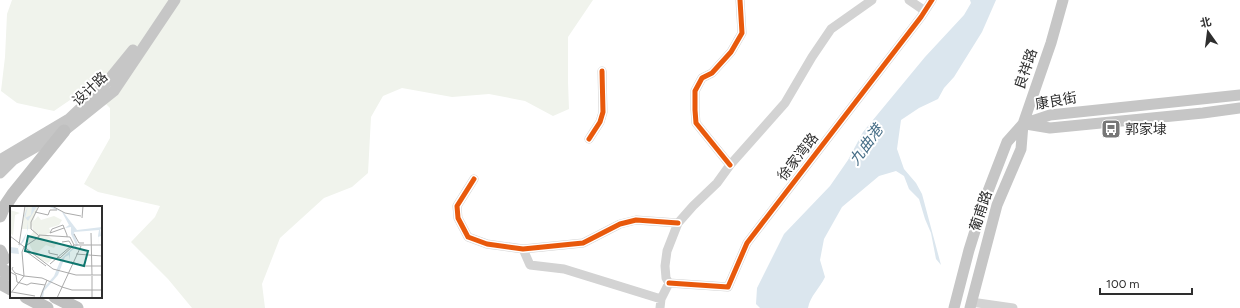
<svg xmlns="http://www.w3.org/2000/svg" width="1240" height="308" font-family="Figtree,'Noto Sans SC',sans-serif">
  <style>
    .green { fill: #f0f3ec }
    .water { fill: #dbe6ee }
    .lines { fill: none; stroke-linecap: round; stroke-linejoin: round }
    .minor { stroke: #d3d3d3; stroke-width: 9 }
    .major { stroke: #c6c6c6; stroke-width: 11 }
    .highway { stroke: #c0c0c0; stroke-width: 13 }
    .cycleway-casing { stroke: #fff; stroke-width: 8 }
    .cycleway { stroke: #e8590c; stroke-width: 5 }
    .labels { text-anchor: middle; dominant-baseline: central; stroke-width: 4; stroke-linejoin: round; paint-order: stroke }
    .street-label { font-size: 14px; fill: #2e2e2e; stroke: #fff }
    .poi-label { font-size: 14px; fill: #2e2e2e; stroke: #fff; text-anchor: start }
    .water-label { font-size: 15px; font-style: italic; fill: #456d86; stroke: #fff }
    .inset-road { fill: none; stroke: #ababab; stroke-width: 1 }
    .view { fill: #0f766e; fill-opacity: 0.15; stroke: #0f766e; stroke-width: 2 }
    .inset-edge { fill: none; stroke: #2e2e2e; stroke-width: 2 }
  </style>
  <rect width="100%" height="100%" fill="#fff"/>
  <path class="green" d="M12,0H593L568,37V82L569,109L553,116L525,101L489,94L452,97L402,88L383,96L371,117L368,173L352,187L324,198L280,238L262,284L265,308H192L168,279L131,242L155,217L160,206L98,192L84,184L110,138V108L89,87L54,111L17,103L1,91L5,57L7,14Z"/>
  <path class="water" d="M970,0H996L982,32L954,77L944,88L938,99L919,108L901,120L897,149L904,169L916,183L922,194L941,265L936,259L931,233L925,219L919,199L909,189L904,176L896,171L879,176L842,207L824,239L820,260L825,277C820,288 810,296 808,308H760L756,304L757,288L784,234L830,186L848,160L863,132L925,57L964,15L971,3Z"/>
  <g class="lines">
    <path class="minor" d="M909,0L925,11
      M589,139L600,122L603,112L602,71
      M730,165L696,123L695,110V91L702,78L712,73L731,52L742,33L740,0
      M474,179L457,206L458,218L468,237L487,244L523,249L583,243L620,224L636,220L678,223
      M523,249L530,265L564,269L661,299
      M669,283L728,287L747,243L921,17L932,0
      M971,302L1013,308
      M660,308L661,299L669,283L666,278L665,266L667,251L678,223L693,206L717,183L730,165L785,103L812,57L831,29L872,0"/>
    <path class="major" d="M1023,124L1050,115L1240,95
      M1026,124L1050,128L1203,113L1240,108
      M0,160L69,119L102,88L133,50
      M0,173L13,160L64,131L114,91L175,0
      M954,308L969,250L985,199L1007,142L1023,124L1051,43L1063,0
      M970,308L997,205L1021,149L1023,124"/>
    <path class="highway" d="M0,216L3,209L13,194L64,131
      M0,251L4,259
      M0,269L11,274
      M0,283L11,289
      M26,297L47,308
      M55,297L77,308"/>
    <g class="cycleway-casing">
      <path id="cycleway" d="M589,139L600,122L603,112L602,71
        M730,165L696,123L695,110V91L702,78L712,73L731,52L742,33L740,0
        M474,179L457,206L458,218L468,237L487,244L523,249L583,243L620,224L636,220L678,223
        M669,283L728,287L747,243L921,17L932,0"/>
    </g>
    <use href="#cycleway" class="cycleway"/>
  </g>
  <defs>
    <g id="bus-square" transform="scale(1)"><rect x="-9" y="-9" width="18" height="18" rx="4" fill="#777" stroke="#fff"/><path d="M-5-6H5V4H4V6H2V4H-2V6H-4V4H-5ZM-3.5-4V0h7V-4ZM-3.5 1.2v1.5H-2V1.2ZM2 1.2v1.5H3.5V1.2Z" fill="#fff"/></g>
  </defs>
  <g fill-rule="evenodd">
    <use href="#bus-square" x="1111" y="129"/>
  </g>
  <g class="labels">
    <g class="street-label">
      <text transform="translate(1026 69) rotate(-71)">良祥路</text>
      <text transform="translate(90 89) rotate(-43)">设计路</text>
      <text transform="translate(1056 101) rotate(-10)">康良街</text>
      <text transform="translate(798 157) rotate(-52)">徐家湾路</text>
      <text transform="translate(981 211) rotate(-72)">葡甫路</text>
    </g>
    <g class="poi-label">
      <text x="1125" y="129">郭家埭</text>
    </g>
    <g class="water-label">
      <text transform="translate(866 145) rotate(-54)">九曲港</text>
    </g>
  </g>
  <g transform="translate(10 206)">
    <rect width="92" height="92" fill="#fff"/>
    <path d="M16,0H28L21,23H11ZM0,4L10,7L5,9L3,30L0,26ZM28,10L31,14L44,10L52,14L49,19L39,22L41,27L36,28L44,35L49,34L44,42L36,39L27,47L29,50L43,52L38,57L26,51L17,34L23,26L22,17Z" fill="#f0f3ec"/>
    <path d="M18,0L15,12L21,9L22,0H27L18,15V23L14,35L8,42L9,48L0,47V41L8,42L17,26L18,15L14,10ZM37,0H41L54,7L67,24L92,21L90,24L91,30L88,31L92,58L88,30L89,24L64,26L68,39L60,46V54L59,49L55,51L48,69L34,85L33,92H30L32,84L44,70L51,53L66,39L61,28V21L55,22L59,19L52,6Z" fill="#dbe6ee"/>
    <path class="inset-road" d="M42,0L55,7L71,10M25,6L38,9L40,4H47M72,12L73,0M54,22L40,27L42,23L53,19L57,29V31M81,27L82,69M64,28L69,37H74M28,29L21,23V16L29,0M29,29L60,31L64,39M0,30L43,63L66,69H92M52,36L59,35L62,40M9,39L15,0M64,39H92M39,44V47L48,49M17,46L36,60M66,48L92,50M47,51L50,52L64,39M61,56L74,60H92M40,58L61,40M3,61L2,63L5,67L14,70M0,66L6,69L7,76M14,70L32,72L52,81M7,76L17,79L21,77L35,79M52,81L62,84H92M2,86L25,90M0,88L14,70L12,46L14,41L29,31V29L28,31M30,92L37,74M47,92L71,40M82,92V70"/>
    <path class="view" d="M18,30L78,45L74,60L15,45Z"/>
    <rect width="92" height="92" class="inset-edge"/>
  </g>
  <g transform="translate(1208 32) rotate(346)" stroke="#ffffff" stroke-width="3" paint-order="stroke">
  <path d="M0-3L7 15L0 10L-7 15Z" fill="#2e2e2e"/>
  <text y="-6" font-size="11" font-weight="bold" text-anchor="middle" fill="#2e2e2e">北</text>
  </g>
  <path d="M1100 288v6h92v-6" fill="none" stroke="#2e2e2e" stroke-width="2"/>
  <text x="1106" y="288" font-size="12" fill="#2e2e2e" stroke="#ffffff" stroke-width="3" paint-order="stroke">100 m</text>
</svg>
